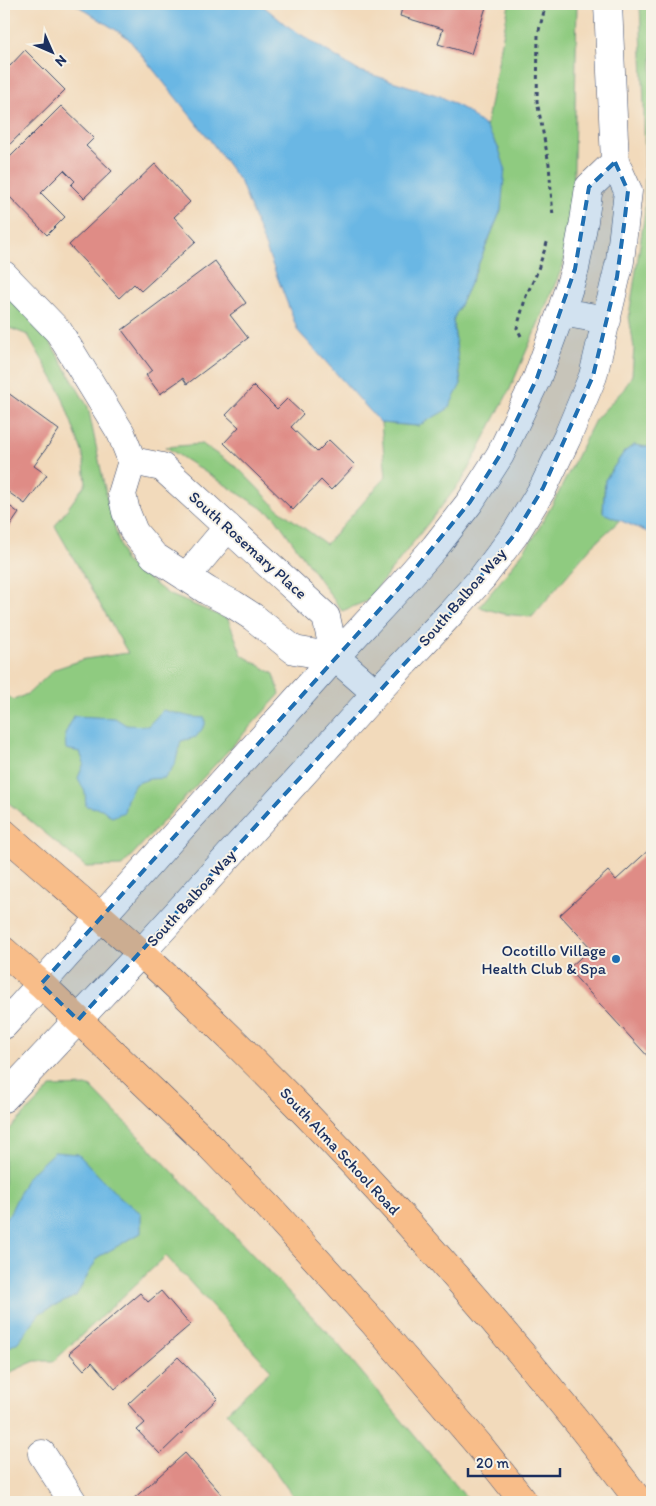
<svg xmlns="http://www.w3.org/2000/svg" width="656" height="1506" font-family="Itim,sans-serif">
  <style>
    .green { fill: #8fcb80; stroke: #557d6f }
    .water { fill: #6bb7e4; stroke: #4373a1 }
    .building { fill: #df8c86 }
    .lines { fill: none; stroke-linecap: round; stroke-linejoin: round }
    .minor-casing { stroke: #3b496c; stroke-width: 29 }
    .major-casing { stroke: #3b496c; stroke-width: 29 }
    .path { stroke: #3b496c; stroke-width: 3; stroke-dasharray: 4 4; stroke-linecap: butt }
    .minor { stroke: #fff; stroke-width: 28 }
    .major { stroke: #f8bd89; stroke-width: 28 }
    .marked { fill: #1f6fb2; fill-opacity: 0.2; stroke: #1f6fb2; stroke-width: 4; stroke-dasharray: 10 6; stroke-linejoin: round }
    .poi-dot { fill: #1f6fb2; stroke: #f7f3e8; stroke-width: 2 }
    .labels { text-anchor: middle; dominant-baseline: central; stroke-width: 4; stroke-linejoin: round; paint-order: stroke }
    .street-label { font-size: 16px; fill: #1b2f5e; stroke: #f7f3e8 }
    .poi-label { font-size: 16px; fill: #1b2f5e; stroke: #f7f3e8; text-anchor: end }
  </style>
  <rect width="100%" height="100%" fill="#f7f3e8"/>
  <filter id="ink" filterUnits="userSpaceOnUse"><feTurbulence type="fractalNoise" baseFrequency=".02" numOctaves="2"/><feDisplacementMap in="SourceGraphic" scale="10" xChannelSelector="R" yChannelSelector="G"/><feConvolveMatrix kernelMatrix="1 2 1 2 8 2 1 2 1" color-interpolation-filters="sRGB"/></filter>
  <filter id="wash" filterUnits="userSpaceOnUse"><feTurbulence type="fractalNoise" baseFrequency=".0096" numOctaves="4" result="noise"/><feDisplacementMap in="SourceGraphic" scale="20" xChannelSelector="R" yChannelSelector="G"/><feGaussianBlur stdDeviation="1.12" result="paint"/><feColorMatrix in="noise" values="0 0 0 0 0 0 0 0 0 0 0 0 0 0 0 0 0 1.4 0 .05"/><feComposite in="paint" operator="in"/></filter>
  <g filter="url(#wash)">
    <rect width="100%" height="100%" fill="#f2dabb"/>
    <path class="green" d="M509,4H577L573,217L563,266L510,389L463,479L367,601L342,611L274,516L166,447L202,444L239,469L278,509L326,544L386,477L381,423L418,426L461,384L453,320L474,275L501,210L499,149L486,127Z
      M640,4H652V448L634,445L624,452L605,480L603,512L620,520L591,547L532,617L504,614L479,607L504,577L534,537L558,494L595,420L624,389L632,375L634,348L629,316L645,212L644,106Z
      M4,296L10,297L46,335L88,407L107,499L124,560L168,594L228,619L242,655L274,674L280,694L122,866L86,867L4,799V694L14,700L29,693L55,669L85,659L128,653L55,526L86,483L83,454L60,391L28,335L4,326Z
      M90,1086L332,1337L470,1502H297L275,1471L227,1412L271,1370L166,1256L54,1361H35L4,1375V1135L51,1087Z"/>
    <path class="water" d="M75,4H261L286,25L357,70L440,96L465,110L486,127L499,149L505,168L501,210L474,275L453,320L461,384L448,409L418,426L381,423L298,331L241,183L210,140L127,37Z
      M634,445L652,448V534L603,513L605,480L624,452Z
      M163,710L191,717L205,718V725L196,737L181,741L175,764L165,778L149,779L135,784L127,799L124,812L112,817L102,809L86,806L85,792L78,778L84,763L80,752L66,749L65,734L74,716L115,718L126,725L148,726Z
      M54,1152L78,1154L119,1197L141,1213V1233L98,1257L76,1296L40,1313L18,1342L4,1350V1220L10,1213L27,1177Z"/>
    <g id="blocks">
      <path class="building" d="M403,4H487L471,54L438,44L443,29L400,16Z
        M25,50L65,90L4,150V60L10,66Z
        M61,106L94,138L86,146L112,171L84,198L71,185L75,181L64,170L41,193L65,217L47,235L4,191V163Z
        M155,164L190,202L174,217L196,241L141,291L134,284L119,298L69,245Z
        M215,261L246,303L230,315L248,338L187,384L183,378L160,394L146,375L152,370L122,330Z
        M254,386L277,409L287,399L303,414L291,427L317,452L329,440L355,465L331,490L321,480L293,510L224,443L239,427L226,415Z
        M4,390L59,430L34,466L47,475L25,504L4,489Z
        M4,502L19,513L4,535Z
        M652,847V1061L568,969L591,948L560,915L608,871L616,880Z
        M161,1291L190,1325L115,1389L92,1362L84,1370L69,1353L140,1293L148,1302Z
        M178,1357L218,1398L160,1454L137,1430L145,1423L128,1404Z
        M185,1453L224,1497L218,1502H134L132,1500Z"/>
    </g>
  </g>
  <g filter="url(#ink)">
    <use href="#blocks" fill-opacity="0" stroke="#3b496c" stroke-width="1"/>
    <g class="lines">
      <g class="minor-casing">
        <path id="minor" d="M4,275L59,332L121,433L132,461L122,494L126,512L134,532L154,556L208,591L233,604L253,617L294,650L335,657L376,693
          M561,312L607,320
          M132,461L162,467L326,617L335,657
          M186,577L228,527
          M4,1025L335,657L400,587L435,547L470,502L500,455L537,378L561,312L575,269L584,221L589,187L615,162
          M4,1098L141,953L376,693L451,613L482,578L515,534L543,488L567,438L593,376L620,261L628,191L615,162L608,4
          M42,1454L73,1502"/>
      </g>
      <g class="major-casing">
        <path id="major" d="M4,833C49,873 96,912 140,952C322,1120 490,1306 640,1502
          M4,951L41,984L210,1146L268,1206L373,1322L478,1444L524,1502"/>
      </g>
      <path class="path" d="M546,4L538,34L537,101L549,164L553,217
        M521,336L517,328L526,296L536,275L548,240"/>
      <use href="#minor" class="minor"/>
      <use href="#major" class="major"/>
    </g>
  </g>
  <path class="marked" d="M615,162L628,191L624,225L617,277L593,376L543,488L515,534L451,613L78,1020L41,984L400,587L470,502L500,455L537,378L575,269L589,187Z"/>
  <circle class="poi-dot" cx="616" cy="959" r="5"/>
  <g class="labels">
    <g class="street-label">
      <text transform="translate(248 545) rotate(42)">South Rosemary Place</text>
      <text transform="translate(462 597) rotate(-49)">South Balboa Way</text>
      <text transform="translate(191 898) rotate(-48)">South Balboa Way</text>
      <text transform="translate(340 1151) rotate(47)">South Alma School Road</text>
    </g>
    <g class="poi-label">
      <text x="606" y="950">Ocotillo Village<tspan x="606" dy="18">Health Club &amp; Spa</tspan></text>
    </g>
  </g>
  <rect width="656" height="1506" fill="none" stroke="#f7f3e8" stroke-width="20"/>
  <g transform="translate(52 52) rotate(135)" stroke="#f7f3e8" stroke-width="4" paint-order="stroke">
  <path d="M0-4L9 19L0 12L-9 19Z" fill="#1b2f5e"/>
  <text y="-8" font-size="14" font-weight="bold" text-anchor="middle" fill="#1b2f5e">N</text>
  </g>
  <path d="M468 1468v8h92v-8" fill="none" stroke="#1b2f5e" stroke-width="2.5"/>
  <text x="476" y="1468" font-size="15" fill="#1b2f5e" stroke="#f7f3e8" stroke-width="4" paint-order="stroke">20 m</text>
</svg>
